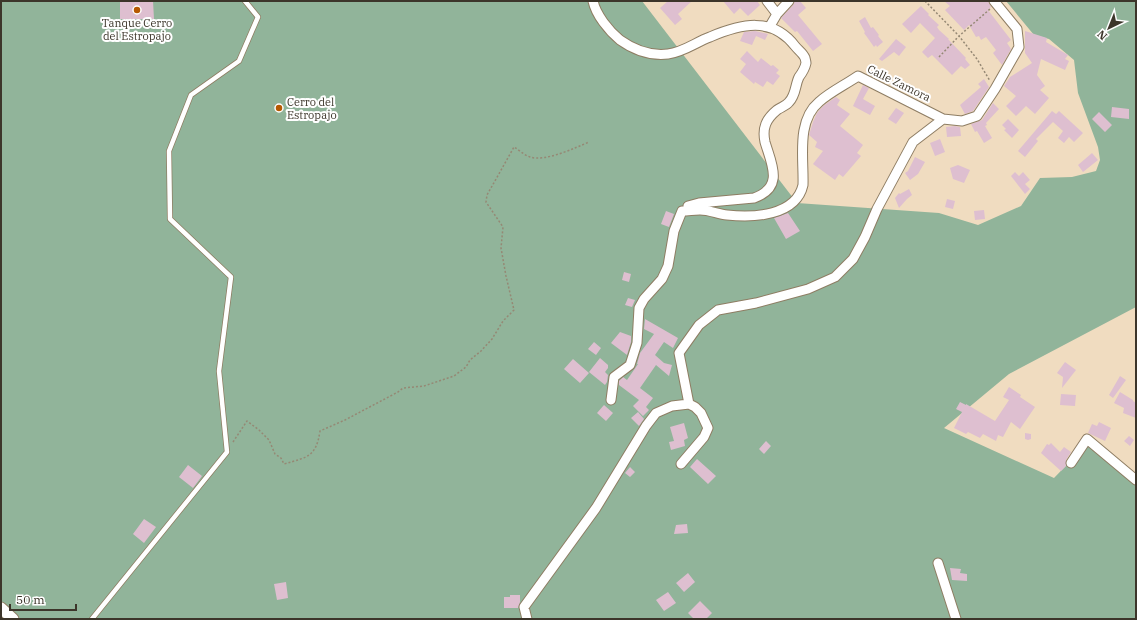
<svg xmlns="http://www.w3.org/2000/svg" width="1137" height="620" font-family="'IBM Plex Serif',serif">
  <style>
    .forest { fill: #91b49a }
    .building { fill: #debfd0 }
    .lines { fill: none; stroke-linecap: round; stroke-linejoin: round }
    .service-casing { stroke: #8e7d63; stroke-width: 6 }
    .minor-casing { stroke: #8e7d63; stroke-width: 11 }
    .tertiary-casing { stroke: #8e7d63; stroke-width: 13 }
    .path { stroke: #958874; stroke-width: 1.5; stroke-dasharray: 2 2; stroke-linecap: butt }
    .service { stroke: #fff; stroke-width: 4.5 }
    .minor { stroke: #fff; stroke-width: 9 }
    .tertiary { stroke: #fff; stroke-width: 11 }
    .poi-dot { fill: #b65902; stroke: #fff; stroke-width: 1.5 }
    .labels { text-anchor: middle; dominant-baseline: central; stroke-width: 4; stroke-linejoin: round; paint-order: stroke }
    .poi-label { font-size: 11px; fill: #3c352a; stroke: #fff }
    .street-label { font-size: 11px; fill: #3c352a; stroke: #fff }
  </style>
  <rect width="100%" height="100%" fill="#f0dcc0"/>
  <path class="forest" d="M1,1H642L797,203L939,213L978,225L1021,206L1040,178L1072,177L1096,171L1100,160L1098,147L1078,93L1074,60L1049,39L1034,35L1006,1H1136V307L1009,374L944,428L1054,478L1090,441L1136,483V619H1Z"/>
  <path class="building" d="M120,1H153L154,19H120Z
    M668,1H692L678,14L682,19L675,25L660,8Z
    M723,1H757L760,5L748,16L740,8L734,14Z
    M795,1H800L806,8L798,15L822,44L813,51L797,31L795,32L781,18L793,5Z
    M944,1H988L991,7L988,10L1011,40L1007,43L1011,49L1002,65L993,53L996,50L986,37L981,40L979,36L976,37L969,25L964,30L945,10L950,6Z
    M921,6L929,14L928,15L939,25L937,27L939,30L949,39H948L966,58L965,59L970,65L965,69L961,66L952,75L932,55L928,58L922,52L935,38L920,23L911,33L902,24Z
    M865,17L871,28L873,27L879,35L878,36L883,42L877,47L876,45L874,47L867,37L864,33L865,32L859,21Z
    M755,31L768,34L765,40L756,36L752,45L740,41L744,32Z
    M1025,31L1047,38L1046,42L1068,55L1065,59L1069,61L1065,70L1041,59L1037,75L1045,86L1040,90L1049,98L1035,114L1026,106L1016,116L1006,106L1016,96L1004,86L1010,77L1032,63L1025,53Z
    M896,39L906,47L899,56L894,52L882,61L879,59Z
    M747,51L758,62L761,58L771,66L773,65L779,70L776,73L780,76L773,85L767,81L763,87L755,82L754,84L740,72L746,64L740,59Z
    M984,79L989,87L973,111L965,114L960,105L981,87L978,84Z
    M863,85L869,88L863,99L875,106L870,115L853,106Z
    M836,97L840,100L837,105L850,114L840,126L863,145L857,153L861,156L843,177L839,174L835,180L813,164L823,151L815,147L817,142L809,135L813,122L817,113L823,106Z
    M993,103L999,109L986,123L987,125L985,126L992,138L984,143L977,131L975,132L971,124L982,120Z
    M1112,107L1129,109V119L1111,117Z
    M896,108L904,113L896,124L888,119Z
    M1052,111L1056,114L1059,111L1083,133L1074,142L1069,137L1064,143L1058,138L1063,131L1053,122L1036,139L1038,141L1025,157L1018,151Z
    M1099,112L1112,125L1105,132L1092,119Z
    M1008,119L1019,130L1012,138L1004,130L1006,129L1002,125Z
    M955,126L960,127L961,136L947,137L946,127Z
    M940,139L945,152L935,156L930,143Z
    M1092,153L1098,160L1083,172L1078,165Z
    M915,157L925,162L918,174L910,180L905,173L908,171Z
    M958,165L970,170L964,183L953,179L950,168Z
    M1015,172L1019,176L1023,172L1030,180L1025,184L1030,189L1025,194L1011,176Z
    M909,189L912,195L907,199L899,208L895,198L899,193L900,194Z
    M947,199L955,201L953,209L945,207Z
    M984,210L985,219L975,220L974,211Z
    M666,211L674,214L669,227L661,224Z
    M788,213L800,231L786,239L774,218Z
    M624,272L631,274L629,282L622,280Z
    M628,298L635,300L632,307L625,305Z
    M645,319L678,338L673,348L664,342L655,355L664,363L672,365L669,376L656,365L640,388L653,398L646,407L649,410L643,416L633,406L639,400L619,385V381L623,377L627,380L638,364H637L640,353L654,334L644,329Z
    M620,332L631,336V342L627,355L611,343Z
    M594,342L601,348L596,355L588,349Z
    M600,358L608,365V368L605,372L608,375L607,382L605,385L589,372Z
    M573,359L589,373L580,383L564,369Z
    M1065,362L1076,370L1062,388L1063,377L1057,373Z
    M1120,376L1126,380L1113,398L1109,395Z
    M1009,387L1021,395L1020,397L1035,407L1020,429L1011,422L1003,437L998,435L996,441L983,434L980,438L968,432L966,434L954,428L962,412L956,409L960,402L966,405V404L995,421L1009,400L1003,397Z
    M1120,392L1133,400V401L1136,403V418L1123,413L1124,408L1114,403Z
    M1061,394L1076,395L1075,406L1060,405Z
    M604,405L613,413L606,421L597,413Z
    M638,412L644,419L639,426L631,418Z
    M1099,422L1111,428L1105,441L1088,433L1092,424L1097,426Z
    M684,423L688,438L684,440L685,446L671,450L669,442L674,441L670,427Z
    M1025,433L1031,434V439L1028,440L1025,439Z
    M1129,436L1134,440L1130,446L1124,441Z
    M766,441L771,446L764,454L759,449Z
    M1051,443L1060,452L1064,447L1071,452L1066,460V466L1061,471L1041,453L1047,444L1049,445Z
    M697,459L716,476L708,484L690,467Z
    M188,465L202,476L193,488L179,477Z
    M630,467L635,472L630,477L625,473Z
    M144,519L156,527L144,543L133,534Z
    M687,524L688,533L674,534L676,525Z
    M950,568L961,569L960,573L967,574V581L952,580Z
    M688,573L695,582L684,592L676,583Z
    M286,582L288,598L277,600L274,584Z
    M668,592L676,603L664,611L656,600Z
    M510,595H520V602L518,608H504V597H510Z
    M700,601L712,613L706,619H694L688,613Z"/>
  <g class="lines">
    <g class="service-casing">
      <path id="service" d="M92,619L227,452L219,371L231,277L170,219L169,151L191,95L239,61L258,17L245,1"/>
    </g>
    <g class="minor-casing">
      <path id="minor" d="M593,1C596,15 609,31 620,40C634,50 651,56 668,54C684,52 696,42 710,37C741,24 772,16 795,46C798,50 803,53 805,58C805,58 806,62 806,63C805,68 802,73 799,77C795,85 796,95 789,102C786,106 781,107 777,110C766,119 762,128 765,142C771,163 785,187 754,198L699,203L688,206
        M767,1L777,14
        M770,26L777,14L789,1
        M611,400L614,377L630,365L637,343L639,308L644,299L662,279L668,266L674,231L682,211C688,211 694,210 700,210C709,210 718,214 727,215C753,218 796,216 803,185C804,159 796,121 819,102C830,92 845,85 858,76L943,119L962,121L977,116L995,89L1019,47L1017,29L994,1
        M689,404L679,353L699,325L718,310L756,303L808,289L835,277L853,259L865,237L877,209L913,142L943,119
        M1071,463L1087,439L1136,480
        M938,563L956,619
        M527,619L524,607L596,508L646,426L656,413L672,406L689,404L695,407L701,413L708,428L704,437L681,464"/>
    </g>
    <g class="tertiary-casing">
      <path id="tertiary" d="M1,608L13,619"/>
    </g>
    <path class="path" d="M925,1L959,36L977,59L990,81
      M939,57L959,36L990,9
      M233,442L247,421L259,430L269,440L275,454L281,458L284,464C308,457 316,457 320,431L345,420L398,392L403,388L424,386L454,376L466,367L470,360L481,351L492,339L503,321L514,310L506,276L501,248L503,227L486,202L487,195L514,147C519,150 524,155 530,157C545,162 575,148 589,142"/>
    <use href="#service" class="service"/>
    <use href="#minor" class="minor"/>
    <use href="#tertiary" class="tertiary"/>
  </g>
  <g class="poi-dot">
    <circle cx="137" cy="10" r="4"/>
    <circle cx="279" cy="108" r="4"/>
  </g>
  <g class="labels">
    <g class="poi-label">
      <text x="137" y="23">Tanque Cerro<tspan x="137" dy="13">del Estropajo</tspan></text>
      <text x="287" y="102" text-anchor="start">Cerro del<tspan x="287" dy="13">Estropajo</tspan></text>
    </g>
    <g class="street-label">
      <text transform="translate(899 83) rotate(26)">Calle Zamora</text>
    </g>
  </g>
  <rect width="1137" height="620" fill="none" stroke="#3c352a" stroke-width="4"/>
  <g transform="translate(1109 28) rotate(223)" stroke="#ffffff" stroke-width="3" paint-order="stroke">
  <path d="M0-3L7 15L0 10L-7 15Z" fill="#3c352a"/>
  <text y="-6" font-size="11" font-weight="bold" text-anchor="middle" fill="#3c352a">N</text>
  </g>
  <path d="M10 604v6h66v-6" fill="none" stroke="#3c352a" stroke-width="2"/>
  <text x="16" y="604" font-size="12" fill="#3c352a" stroke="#ffffff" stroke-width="3" paint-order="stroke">50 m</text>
</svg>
